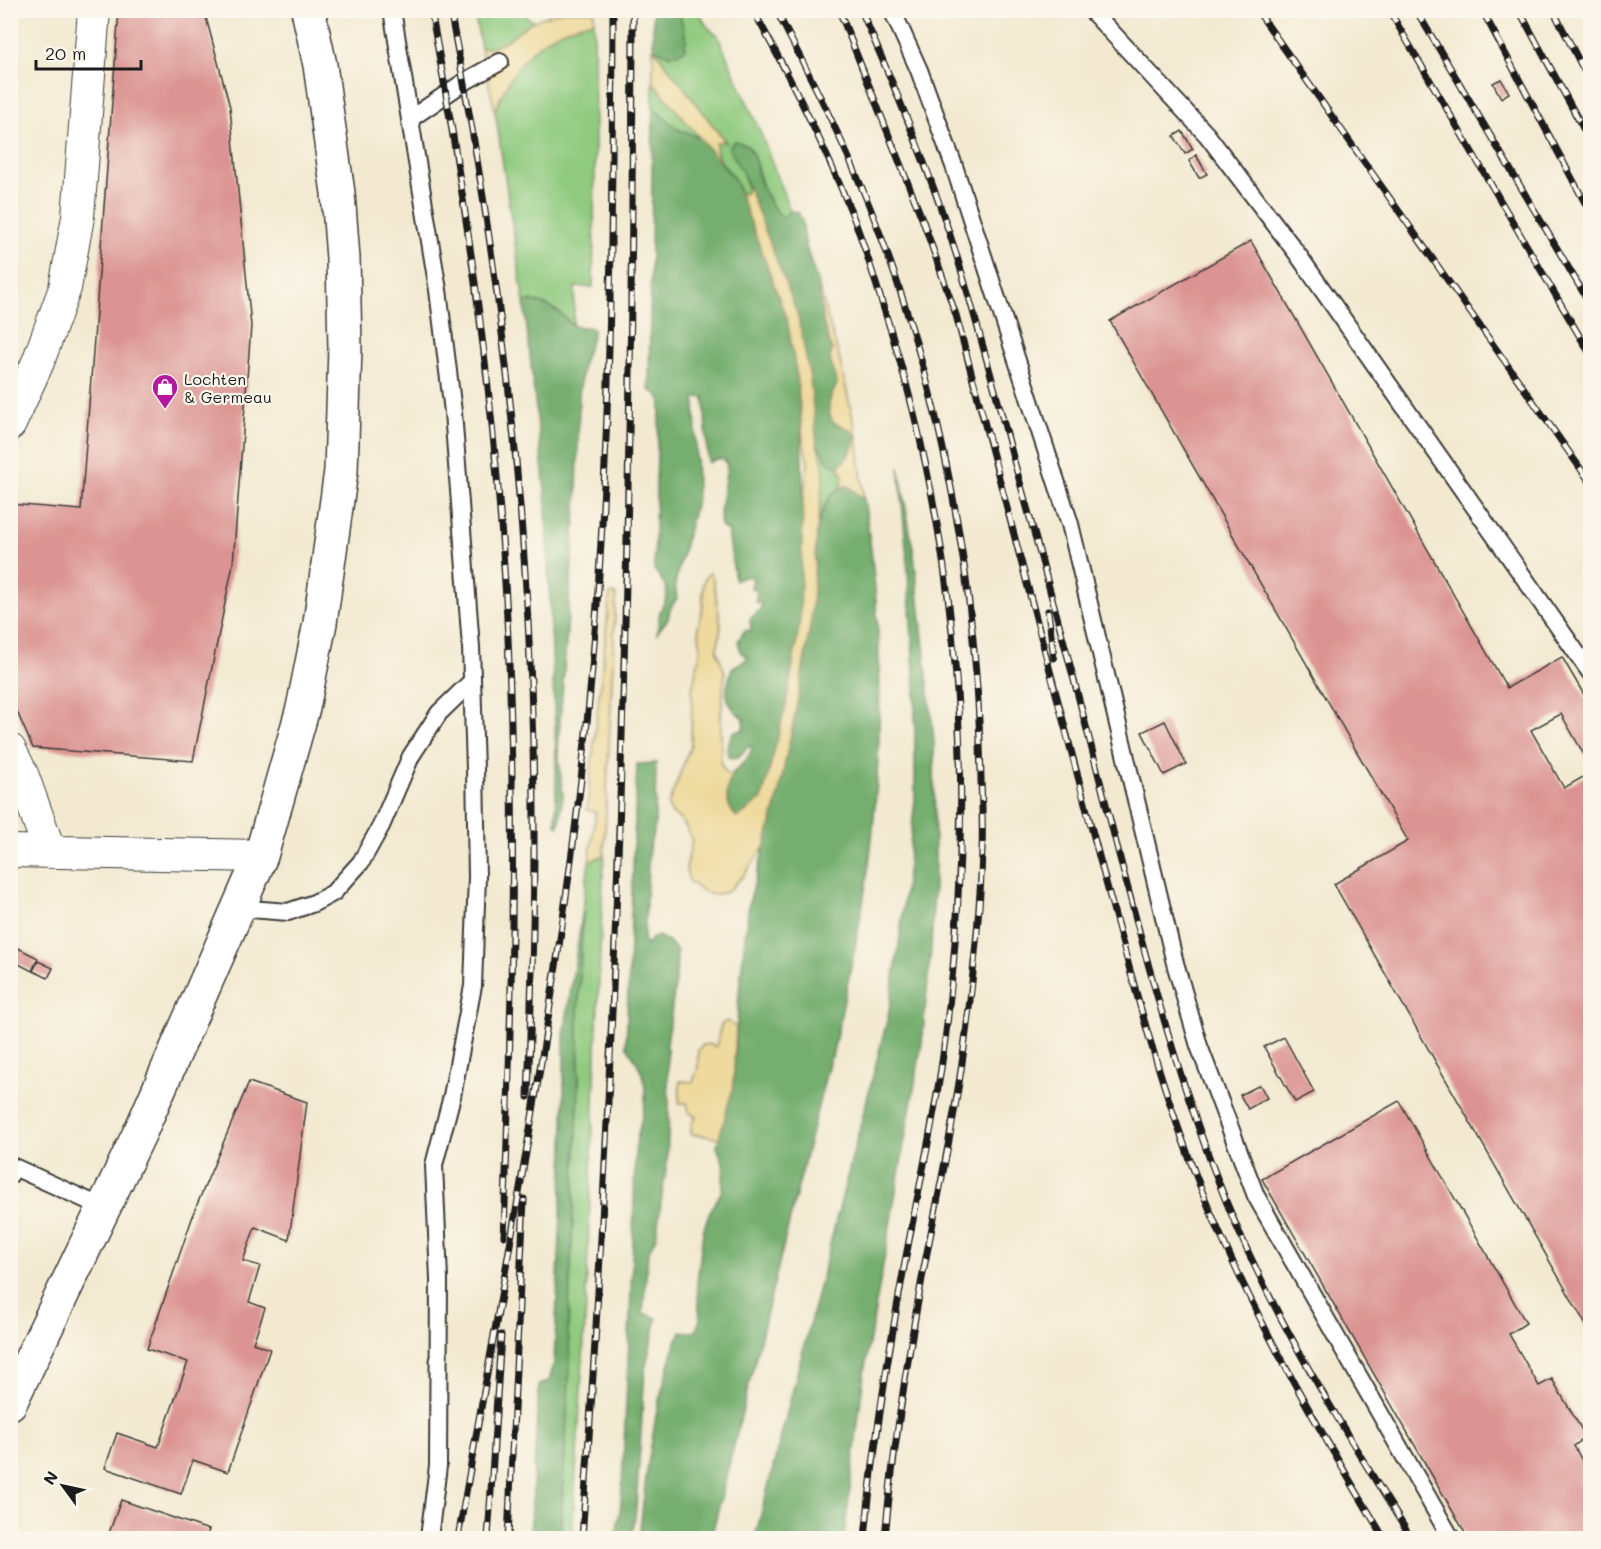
<svg xmlns="http://www.w3.org/2000/svg" width="1601" height="1549" font-family="Mali,sans-serif">
  <style>
    .green { fill: #90ca7f; stroke: #56734e; stroke-width: 1.5 }
    .forest { fill: #74ae6e; stroke: #486545; stroke-width: 1.5 }
    .sand { fill: #eeda9e; stroke: #857b5d; stroke-width: 1.5 }
    .building { fill: #db9493 }
    .lines { fill: none; stroke-linecap: round; stroke-linejoin: round }
    .service-casing { stroke: #3c3b37; stroke-width: 20 }
    .minor-casing { stroke: #3c3b37; stroke-width: 34 }
    .primary-casing { stroke: #3c3b37; stroke-width: 36 }
    .service { stroke: #fff; stroke-width: 16 }
    .minor { stroke: #fff; stroke-width: 32 }
    .primary { stroke: #fff; stroke-width: 33 }
    .rail-casing { stroke: #1c1c1c; stroke-width: 7 }
    .rail { stroke: #fbf7ec; stroke-width: 4.5; stroke-dasharray: 14; stroke-linecap: butt }
    .labels { text-anchor: middle; dominant-baseline: central; stroke-width: 4.5; stroke-linejoin: round; paint-order: stroke }
    .poi-label { font-size: 16px; fill: #1c1c1c; stroke: #fbf7ec; text-anchor: start }
  </style>
  <rect width="100%" height="100%" fill="#fbf7ec"/>
  <filter id="ink" filterUnits="userSpaceOnUse"><feTurbulence type="fractalNoise" baseFrequency=".0167" numOctaves="2"/><feDisplacementMap in="SourceGraphic" scale="12" xChannelSelector="R" yChannelSelector="G"/><feConvolveMatrix kernelMatrix="1 2 1 2 8 2 1 2 1" color-interpolation-filters="sRGB"/></filter>
  <filter id="wash" filterUnits="userSpaceOnUse"><feTurbulence type="fractalNoise" baseFrequency=".008" numOctaves="4" result="noise"/><feDisplacementMap in="SourceGraphic" scale="24" xChannelSelector="R" yChannelSelector="G"/><feGaussianBlur stdDeviation="1.35" result="paint"/><feColorMatrix in="noise" values="0 0 0 0 0 0 0 0 0 0 0 0 0 0 0 0 0 1.4 0 .05"/><feComposite in="paint" operator="in"/></filter>
  <g filter="url(#wash)">
    <rect width="100%" height="100%" fill="#f2e9d0"/>
    <path class="green" d="M474,11H524L527,18L534,21C518,32 502,50 481,48Z
      M679,11H698C703,19 707,30 717,34L762,136L790,211L783,218C767,205 760,181 756,162L743,174L748,191L742,194C738,189 738,186 735,181C728,167 714,160 716,142L725,141L653,48L671,56L686,38Z
      M594,21L595,161L593,287H575L573,326C561,312 543,299 524,302L495,111C513,63 541,31 594,21Z
      M653,82L701,138L677,129L653,108Z
      M817,445L830,463L839,466L843,476L841,487C826,498 822,512 817,529C820,500 827,473 817,445Z
      M604,855L585,1323L572,1538H560L570,1360L568,1331L579,1083L578,1015L583,908L589,862Z"/>
    <path class="forest" d="M653,11H679L686,38L685,49C673,59 666,54 653,48Z
      M653,108L677,129L701,138L735,180L787,319L797,376L801,423L804,528L800,623L786,705L762,800L737,818C727,806 721,788 732,774C741,764 748,761 752,748L749,746L737,758L728,757L727,748L733,732L743,730L744,719C722,702 725,693 732,668L747,659V656L741,653L738,641L745,630L751,631L750,619L759,611L762,604L756,602L757,591L751,588L753,579L748,576L735,580L728,531L721,527C718,507 725,486 727,465L723,459H717L708,463L704,397L695,398L697,498L675,583L677,598L670,609L668,619L657,633L660,611L667,597L666,587L654,569L657,450L661,402L657,394L649,390Z
      M734,141C758,144 753,163 760,181C764,193 773,210 783,218L790,211L798,212L802,221L806,247L817,281L824,325L832,350L830,359L837,384C829,399 825,407 833,422L851,430L857,436C853,448 850,458 839,466L830,463L817,445L810,378L798,316L743,174L729,148Z
      M532,301C551,305 560,312 573,326L593,328V334L583,363L579,396L577,496L558,750L563,796L559,826L556,825V750L545,490L524,302Z
      M899,467L914,555L934,740L935,865L931,949L922,1043L864,1373L844,1538H755L888,1017L899,944L915,799V689L907,558Z
      M848,486L864,499C882,611 884,726 872,839C864,912 847,985 832,1057L830,1058L711,1538H639L646,1477L658,1404L676,1341L681,1332H695L700,1320L697,1284L703,1232L709,1213L722,1191L724,1165L717,1147L723,1117L733,1087L739,992L749,903L777,801L797,704L811,620L817,529L824,507L832,494L841,487Z
      M656,763L655,826L649,848L644,940L646,946L652,938L658,936L669,941L677,951L676,977L667,1044L669,1108L667,1162L656,1237L648,1253L643,1313L657,1318L645,1369L636,1508L632,1538H613L617,1529L621,1504C627,1389 633,1273 635,1157C635,1129 649,1112 644,1081C641,1067 633,1056 626,1045L637,764Z
      M583,908L578,1015L579,1083L568,1331L570,1360L560,1538H530L539,1385L549,1381L554,1364L564,1148V1035Z"/>
    <path class="sand" d="M561,11H594V21C541,31 513,63 495,111L481,48C504,50 516,30 534,21C543,17 553,14 561,11Z
      M653,48L727,144L722,141L716,143V152L720,162L653,82Z
      M748,186L798,316L810,378L817,445L822,459L824,473L817,529L811,620L797,704L777,801L765,846L744,875L727,892L713,895L701,890L689,881L686,869L692,840L686,827L680,819L672,814L668,805L691,745L692,690L701,648L698,628L703,605V583L707,575L710,573L713,579L721,626L717,650L725,673L721,714V764L725,771L731,776C725,793 724,803 737,818L762,799L786,705L800,622L803,501L808,463L803,441L797,376L787,319L739,191L742,194L746,193Z
      M817,281L839,357L857,436L864,499L848,486L841,487L843,476L839,466C850,458 853,448 856,436L851,430L833,422C825,407 830,399 837,384L830,359L832,350L824,325Z
      M610,594H616L604,855L589,862L596,812L587,810Z
      M727,1021L736,1027L733,1087L719,1138L691,1134L692,1123L696,1117L689,1112L687,1103H679L680,1081L693,1082L698,1068V1050L703,1045L711,1044L716,1047L721,1025Z"/>
    <g id="blocks">
      <path class="building" d="M119,10H204L230,107L251,326L233,564L193,761L33,748L10,696V504L81,510Z
        M1501,79L1509,93L1501,98L1493,83Z
        M1182,131L1193,149L1185,154L1174,136Z
        M1196,155L1207,174L1199,178L1189,161Z
        M1251,241L1507,688L1562,657L1590,705V765L1561,714L1531,730L1564,788L1590,773V1332L1334,884L1408,841L1110,321Z
        M1165,721L1186,764L1164,775L1142,732Z
        M18,948L38,958L32,971L11,960Z
        M38,961L53,968L48,978L33,971Z
        M1284,1037L1314,1092L1295,1102L1264,1047Z
        M249,1082L307,1102L289,1240L255,1227L243,1261L260,1266L249,1302L265,1308L253,1343L270,1349L228,1472L193,1460L181,1494L105,1468L117,1433L158,1447L188,1362L147,1349L196,1207Z
        M1260,1085L1267,1098L1248,1109L1240,1095Z
        M1399,1101L1526,1323L1509,1334L1539,1386L1552,1379L1586,1437L1574,1446L1590,1475V1538H1468L1262,1179Z
        M121,1500L209,1530L206,1538H115L108,1536Z"/>
    </g>
  </g>
  <g filter="url(#ink)">
    <use href="#blocks" fill-opacity="0" stroke="#3c3b37" stroke-width="1.5"/>
    <g class="lines">
      <g class="service-casing">
        <path id="service" d="M392,10L438,290L453,412L471,647L475,769L477,876L473,986L452,1096L434,1165L439,1279L438,1466L429,1538
          M892,10L919,70L954,166L1070,524L1175,963L1199,1046L1256,1196L1451,1538
          M1091,10L1207,135L1296,252L1590,672
          M410,119L464,82L500,62
          M238,908L288,912L314,903L333,893L361,862L381,826L411,756L439,713L472,681
          M10,1175L14,1167L104,1208"/>
      </g>
      <g class="minor-casing">
        <path id="minor" d="M10,424L38,362L65,288L78,217L94,10
          M10,750L22,774L50,852
          M10,851L261,856"/>
      </g>
      <g class="primary-casing">
        <path id="primary" d="M10,1403L142,1128L261,856L303,708L320,623L341,471L345,348L343,258L338,193L320,65L308,10"/>
      </g>
      <use href="#service" class="service"/>
      <use href="#minor" class="minor"/>
      <use href="#primary" class="primary"/>
      <g class="rail-casing">
        <path id="rail" d="M431,10C467,205 495,401 506,599C518,811 511,1024 504,1236
          M450,10C498,253 527,498 533,746C536,863 532,980 528,1097
          M753,10C789,75 822,141 850,209C863,240 873,274 883,306C963,551 978,801 943,1055C933,1128 916,1200 903,1273C887,1361 873,1449 865,1538
          M776,10C810,76 844,142 871,210C942,391 978,586 981,780C982,804 983,828 982,851C980,919 972,988 963,1056C953,1129 937,1201 923,1273C907,1361 893,1449 885,1538
          M839,10L923,221L956,315C1005,496 1051,679 1100,860C1130,971 1159,1084 1202,1191C1251,1313 1317,1426 1384,1538
          M861,10C898,94 935,183 961,270C981,336 998,402 1016,468C1045,571 1073,674 1099,777C1134,912 1167,1048 1217,1178C1265,1306 1340,1423 1411,1538
          M1257,10L1590,482
          M1389,10L1590,354
          M1416,10L1590,304
          M1482,10L1590,212
          M1519,10L1590,141
          M1553,10L1590,82
          M1048,611L1054,658
          M458,1538C499,1302 545,1067 575,829C610,557 612,284 613,10
          M488,1538L501,1335
          M508,1538L524,1199
          M582,1538C619,1030 632,520 633,10"/>
      </g>
      <use href="#rail" class="rail"/>
    </g>
  </g>
  <defs>
    <g id="shop-pin" transform="scale(1.35)"><path d="M0 17L-7.5 6A9.5 9.5 0 1 1 7.5 6Z" fill="#b5179e" stroke="#fbf7ec"/><path d="M-5-2.5h2.3a2.7 3.5 0 0 1 5.4 0H5L5.5 6h-11ZM-1.5-2.5h3a1.5 2.3 0 0 0-3 0Z" fill="#fff"/></g>
  </defs>
  <g fill-rule="evenodd">
    <use href="#shop-pin" x="165" y="387"/>
  </g>
  <g class="labels">
    <g class="poi-label">
      <text x="184" y="378">Lochten<tspan x="184" dy="18">&amp; Germeau</tspan></text>
    </g>
  </g>
  <rect width="1601" height="1549" fill="none" stroke="#fbf7ec" stroke-width="36"/>
  <g transform="translate(63 1486) rotate(303)" stroke="#fbf7ec" stroke-width="4.5" paint-order="stroke">
  <path d="M0-4.5L10 22L0 15L-10 22Z" fill="#1c1c1c"/>
  <text y="-9" font-size="16" font-weight="bold" text-anchor="middle" fill="#1c1c1c">N</text>
  </g>
  <path d="M36 60v9h105v-9" fill="none" stroke="#1c1c1c" stroke-width="3"/>
  <text x="45" y="60" font-size="18" fill="#1c1c1c" stroke="#fbf7ec" stroke-width="4.5" paint-order="stroke">20 m</text>
</svg>
